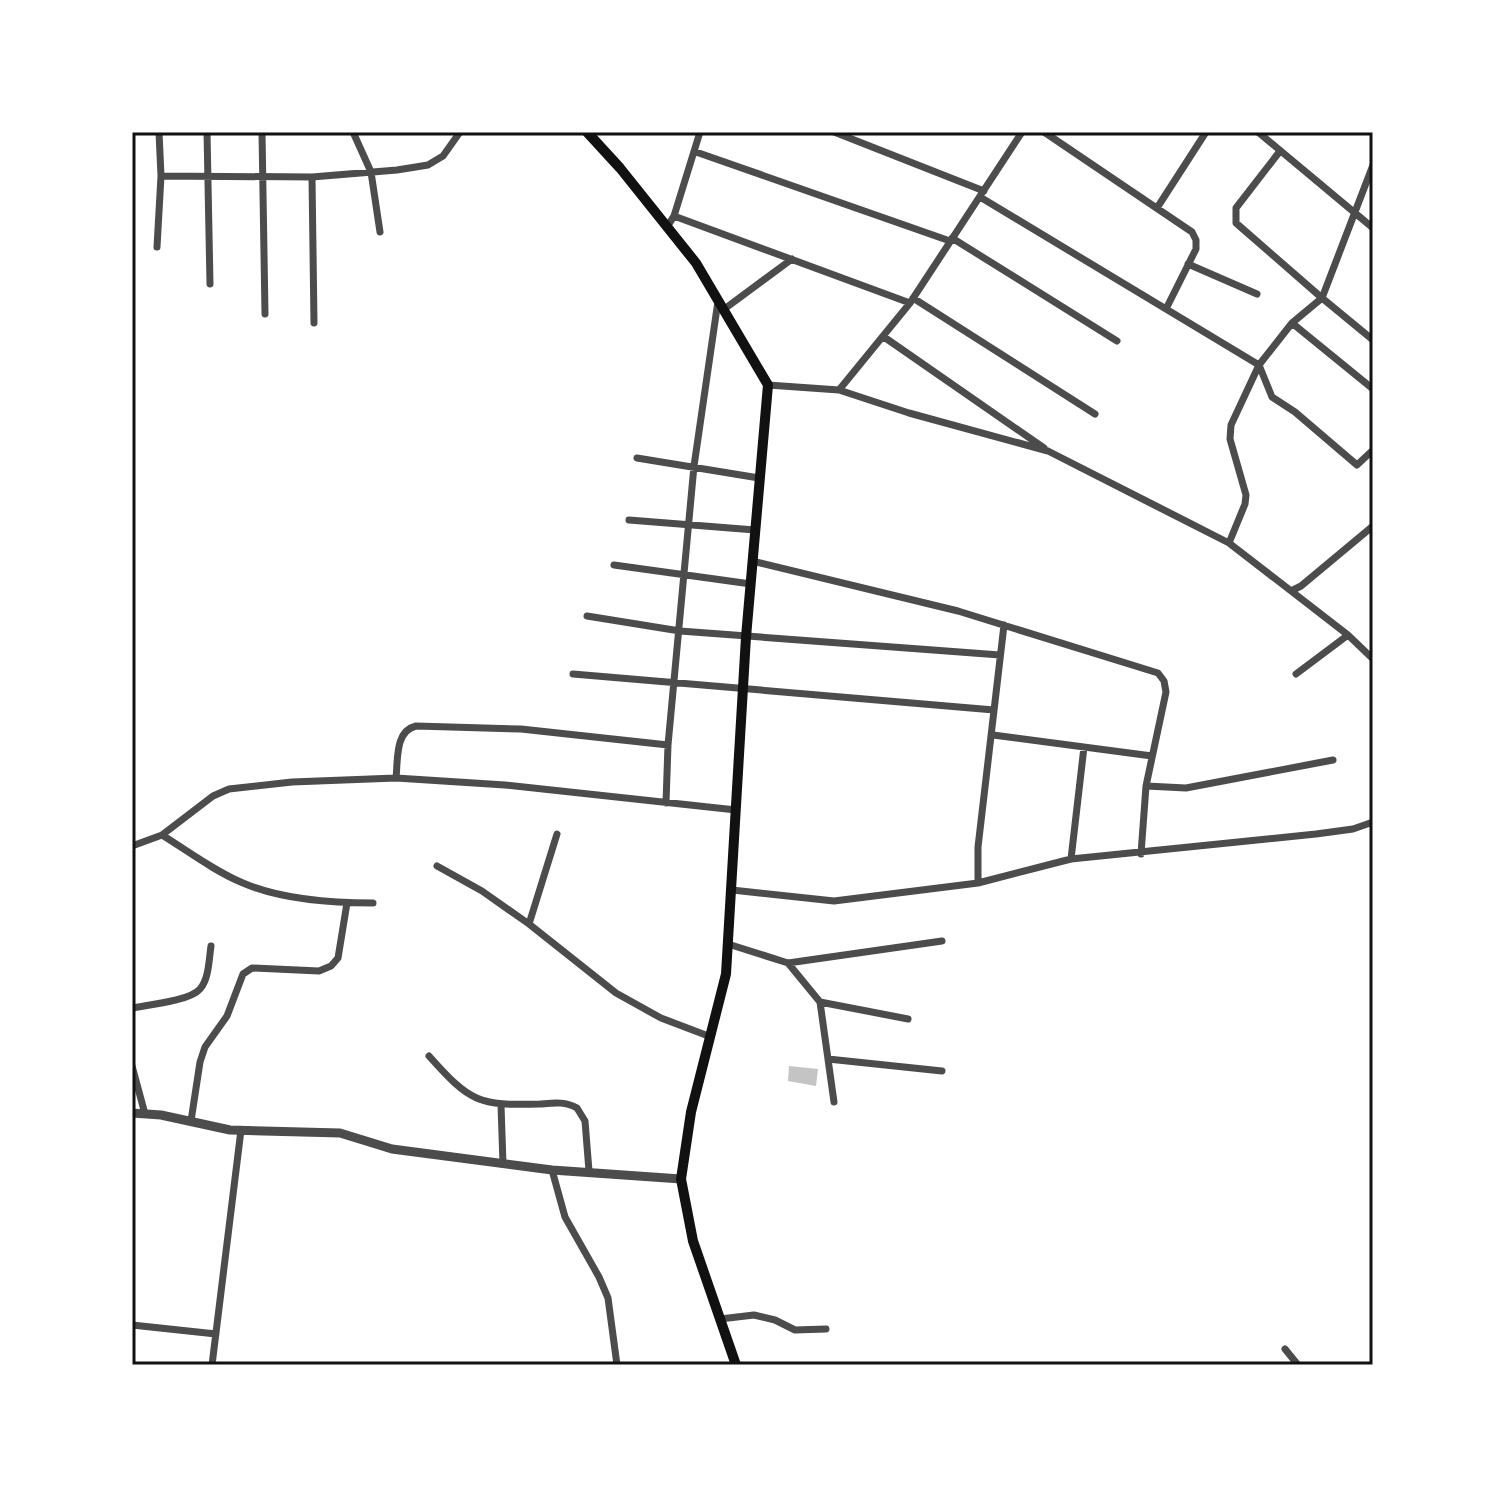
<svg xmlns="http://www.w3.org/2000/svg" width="1505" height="1497" font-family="'Archivo Narrow',sans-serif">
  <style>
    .building { fill: #c4c4c4 }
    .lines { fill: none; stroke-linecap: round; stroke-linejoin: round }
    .minor { stroke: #4c4c4c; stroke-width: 7 }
    .tertiary { stroke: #4c4c4c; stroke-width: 9 }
    .secondary { stroke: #111; stroke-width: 10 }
    .neatline { fill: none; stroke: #111; stroke-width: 3 }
  </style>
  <rect width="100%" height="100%" fill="#fff"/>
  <path class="building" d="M789,1066L818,1069L816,1086L788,1081Z"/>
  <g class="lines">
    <path class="minor" d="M207,132L210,284
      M262,132L265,314
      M353,132L371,172L380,232
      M834,132L984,191
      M1044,132L1192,232L1196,240V249L1166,309
      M1258,132L1373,228
      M1280,151L1236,208V223L1322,298L1292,323L1259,365L1272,397L1295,412L1357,465L1373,450
      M696,152L950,241
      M1373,165L1322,298L1373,340
      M161,176L312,177L397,170L428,165L443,156L460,132
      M312,177L314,323
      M980,197L1259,365L1231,425L1230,439L1246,495L1245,504L1229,543
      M1157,208L1206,132
      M674,216L700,132
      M667,227L674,216L910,303
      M952,238L1117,341
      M157,247L161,176L159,132
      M1188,264L1257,294
      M913,298L1095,414
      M723,310L792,259
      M1292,323L1373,389
      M884,337L1044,448
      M768,385L839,390L910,303L1022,132
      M839,390L909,413L1048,451L1229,543L1348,635L1373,659
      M637,458L759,478
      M629,520L755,530
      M752,561L958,611L1158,673L1164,681L1166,692L1146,786L1141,854
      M614,565L751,584
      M1291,591L1301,586L1373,526
      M587,616L680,631L1000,655
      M573,674L994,710
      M1296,674L1348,635
      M993,735L1152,756
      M396,778C398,759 395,731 416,726L521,729L668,745
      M1146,786L1186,788L1333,760
      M666,803L668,745L694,466L718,301
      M162,835C188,851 214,871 243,883C282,900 331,903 373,903
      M132,846L162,835L213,796L229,789L292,782L396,778L505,785L736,810
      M1071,859L1084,747
      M437,866L482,891L529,924L616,993L661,1018L711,1037
      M978,883V847L1004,625
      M732,890L834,901L978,883L1071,859L1316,834L1353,829L1373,822
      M529,924L557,834
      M728,944L788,963L942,941
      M788,963L820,1002L834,1102
      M820,1002L908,1019
      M132,1008C147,1005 190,1001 200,989C209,979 209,959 211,946
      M429,1056C470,1102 478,1106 540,1104C553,1103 565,1101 577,1108L585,1121L589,1171
      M828,1059L942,1071
      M132,1066L145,1114
      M501,1105L503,1164
      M191,1121L200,1062L205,1047L227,1016L243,974L252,968L319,971L331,966L338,958L347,903
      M552,1170L565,1217L599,1277L608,1298L617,1365
      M720,1319L754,1315L775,1320L795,1330L826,1329
      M132,1325L216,1334
      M1285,1349L1298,1365
      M212,1365L241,1130"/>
    <path class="tertiary" d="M132,1113L161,1115L230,1130L340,1133L392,1149L552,1170L681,1179"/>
    <path class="secondary" d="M587,132L620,168L696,263L768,385L746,637L726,974L691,1112L681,1179L693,1241L736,1365"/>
  </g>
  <rect width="1505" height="1497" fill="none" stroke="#ffffff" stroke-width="268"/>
  <rect x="134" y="134" width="1237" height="1229" class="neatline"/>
</svg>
